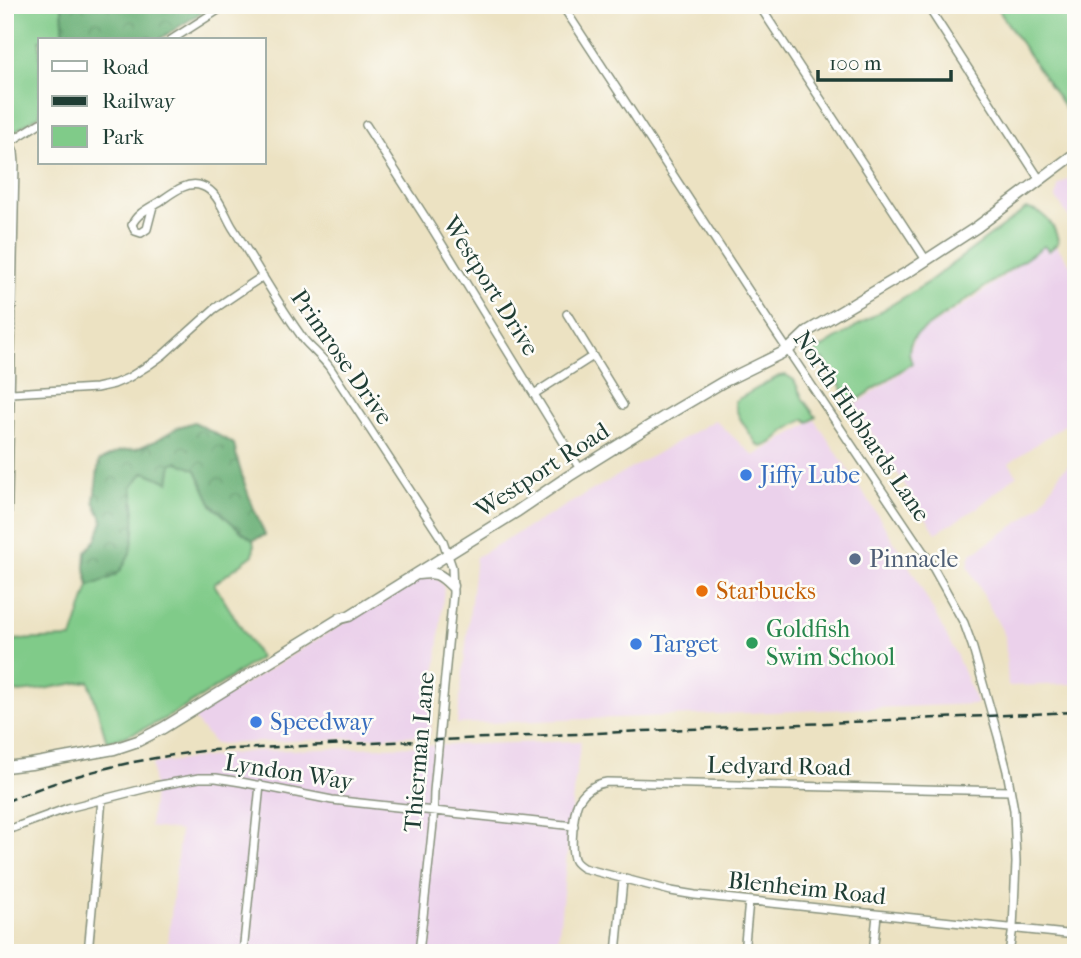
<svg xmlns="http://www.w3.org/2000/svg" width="1081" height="958" font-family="'IM FELL French Canon',serif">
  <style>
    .built { fill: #ebd1eb }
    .green { fill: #80cb89; stroke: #50845e; stroke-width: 2 }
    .forest { fill: url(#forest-crowns); stroke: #447654; stroke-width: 2 }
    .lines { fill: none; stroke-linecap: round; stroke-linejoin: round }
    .minor-casing { stroke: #86907b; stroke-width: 10 }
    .secondary-casing { stroke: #86907b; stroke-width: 13 }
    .minor { stroke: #fff; stroke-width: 7 }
    .secondary { stroke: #fff; stroke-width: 10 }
    .rail { stroke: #1f3d34; stroke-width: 2.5; stroke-dasharray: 10 5; stroke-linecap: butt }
    .shop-dot { fill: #3f7fe0; stroke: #fdfcf7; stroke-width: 2.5 }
    .service-dot { fill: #5c6f8a; stroke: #fdfcf7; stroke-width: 2.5 }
    .food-dot { fill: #e8710a; stroke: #fdfcf7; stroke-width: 2.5 }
    .leisure-dot { fill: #2e9e5b; stroke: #fdfcf7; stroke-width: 2.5 }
    .labels { text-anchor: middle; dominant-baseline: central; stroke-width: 5; stroke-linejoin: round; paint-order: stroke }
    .street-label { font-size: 24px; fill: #1f3d34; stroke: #fdfcf7 }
    .shop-label { font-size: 24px; fill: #366cbe; stroke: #fdfcf7; text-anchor: start }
    .service-label { font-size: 24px; fill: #4e5e75; stroke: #fdfcf7; text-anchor: start }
    .food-label { font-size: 24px; fill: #c56008; stroke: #fdfcf7; text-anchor: start }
    .leisure-label { font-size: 24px; fill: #27864d; stroke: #fdfcf7; text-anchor: start }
  </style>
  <defs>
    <pattern id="forest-crowns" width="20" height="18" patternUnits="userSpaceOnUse" patternTransform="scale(1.75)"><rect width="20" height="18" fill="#68af75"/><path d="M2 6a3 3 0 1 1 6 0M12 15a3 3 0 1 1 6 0" fill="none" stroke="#559061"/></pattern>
  </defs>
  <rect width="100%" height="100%" fill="#fdfcf7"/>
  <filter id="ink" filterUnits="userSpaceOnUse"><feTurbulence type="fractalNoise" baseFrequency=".0143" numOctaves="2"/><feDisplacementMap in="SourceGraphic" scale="14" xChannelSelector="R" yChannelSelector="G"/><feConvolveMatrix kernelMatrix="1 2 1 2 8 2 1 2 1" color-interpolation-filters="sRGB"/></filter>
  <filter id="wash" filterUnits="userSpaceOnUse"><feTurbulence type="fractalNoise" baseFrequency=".00686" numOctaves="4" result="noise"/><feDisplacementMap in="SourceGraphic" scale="28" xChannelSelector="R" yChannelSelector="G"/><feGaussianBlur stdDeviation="1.57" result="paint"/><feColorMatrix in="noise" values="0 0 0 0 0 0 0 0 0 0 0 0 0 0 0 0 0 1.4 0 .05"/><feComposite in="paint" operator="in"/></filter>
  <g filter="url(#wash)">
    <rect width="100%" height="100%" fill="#ece2c2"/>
    <path class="built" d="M1076,173V228L1056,198L1058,186Z
      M1044,246L1049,252L1057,246L1076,273V417L1009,463L1017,475L977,508L936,533L854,406L913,364L910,351L916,336L976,297Z
      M715,420L754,456L815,420L872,506L915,576L956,654L977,704L457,724L476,557Z
      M1076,458V684L1008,686L1005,636L968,566L971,554L1024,519L1041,504L1061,472Z
      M420,577L437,578L444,587L430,735L215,744L192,717L334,629Z
      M581,741L573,794L557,953H167L180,831L150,827L154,792L152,764L255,751Z"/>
    <path class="green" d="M11,5H62L64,40H40V115L9,135Z
      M995,5H1076V119L1074,121Z
      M1026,209C1043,209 1057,227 1058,243L1049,251L1044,246L916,335C908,344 907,353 912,363L852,404L824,360L821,359L813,360L816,351L924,285Z
      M786,375L794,380L803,399L816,417L809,422L805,419C798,423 791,427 785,431C777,438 772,445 761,447L757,444C749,431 735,416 735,401L779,376Z
      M178,461L196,470L212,505L242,532L253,540L254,546L253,555L214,584L260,658C212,689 164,727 107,742L89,681L37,690L10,693V640L72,638L89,586L117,574L135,512L132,487L144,471L169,482L172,463Z"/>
    <path class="forest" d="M5,5H11L9,135L5,137Z
      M62,5H213L158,40H64Z
      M194,422L234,444C240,476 252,505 265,535L253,540L242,532L212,505L196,470L178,462L172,463L169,482L144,472L132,487C135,514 139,549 119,572C112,579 97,583 89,586L85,568L86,552L96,540L103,521L94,501L99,461L120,451L136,449L155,441L179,427Z"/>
  </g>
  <g filter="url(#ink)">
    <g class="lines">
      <g class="minor-casing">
        <path id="minor" d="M562,5L777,334L930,562L964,623L972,645L998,736L1007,771L1014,810L1016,863L1013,928L1009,953
          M759,5L926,260
          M927,5L1040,180
          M171,40L226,5
          M366,125L432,228L580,469
          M5,145L40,123
          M153,206L147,229L141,233L135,231L132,225C136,214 149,208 159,202C171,194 187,180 202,186C219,192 224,214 233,228C257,265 278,305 305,341C313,350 323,358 330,368L443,541L452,567L453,593L434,791L433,824L419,953
          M567,314L623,405
          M11,393L96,388L114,384L128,378L149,365L163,355L214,309L263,276
          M534,394L593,356
          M5,641L15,164L14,152L10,142
          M5,698V745
          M1010,791L607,782C595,784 586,789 579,800C574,809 569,851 575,861C577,864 580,866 583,868L671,891L695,895L1076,935
          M5,831L68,808L155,786L199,778H216L241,782L332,800L574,826
          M88,953L102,799
          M243,953L260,785
          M616,953L623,880
          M744,953L749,901
          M873,953L877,915"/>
      </g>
      <g class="secondary-casing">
        <path id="secondary" d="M418,574C436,572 439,573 452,586
          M5,767L31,764L114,749L138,741L163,728L341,618L349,616L516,512L569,476L667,415L723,382L788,350L808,331L911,270L977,227L1076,153"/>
      </g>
      <use href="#minor" class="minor"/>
      <use href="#secondary" class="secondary"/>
      <path class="rail" d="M5,802C72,773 140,758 212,750L1076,712"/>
    </g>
  </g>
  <g class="shop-dot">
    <circle cx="746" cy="475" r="7"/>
    <circle cx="636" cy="644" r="7"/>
    <circle cx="256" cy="722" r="7"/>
  </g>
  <circle class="service-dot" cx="855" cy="559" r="7"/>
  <circle class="food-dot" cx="702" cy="591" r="7"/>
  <circle class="leisure-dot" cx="752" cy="643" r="7"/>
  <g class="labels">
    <g class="street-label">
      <text transform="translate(491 286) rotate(58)">Westport Drive</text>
      <text transform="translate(342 357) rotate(55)">Primrose Drive</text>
      <text transform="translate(862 426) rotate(56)">North Hubbards Lane</text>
      <text transform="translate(542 470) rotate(-33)">Westport Road</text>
      <text transform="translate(419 752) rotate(-85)">Thierman Lane</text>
      <text transform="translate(779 766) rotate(1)">Ledyard Road</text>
      <text transform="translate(289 772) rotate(9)">Lyndon Way</text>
      <text transform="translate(807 888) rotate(6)">Blenheim Road</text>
    </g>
    <g class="shop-label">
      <text x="760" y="475">Jiffy Lube</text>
      <text x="650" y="644">Target</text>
      <text x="270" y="722">Speedway</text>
    </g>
    <g class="service-label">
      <text x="869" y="559">Pinnacle</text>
    </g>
    <g class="food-label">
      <text x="716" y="591">Starbucks</text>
    </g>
    <g class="leisure-label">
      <text x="766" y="629">Goldfish<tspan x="766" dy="28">Swim School</tspan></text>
    </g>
  </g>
  <rect width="1081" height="958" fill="none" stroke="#fdfcf7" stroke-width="28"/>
  <rect x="38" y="38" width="228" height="126" fill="#fdfcf7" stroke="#a4b0a9" stroke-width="2"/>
  <rect x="52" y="61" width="35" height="10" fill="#ffffff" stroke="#a4b0a9" stroke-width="2"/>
  <text x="102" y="74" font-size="21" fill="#1f3d34">Road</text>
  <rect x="52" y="96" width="35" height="10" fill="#1f3d34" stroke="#a4b0a9" stroke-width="2"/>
  <text x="102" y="108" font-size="21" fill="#1f3d34">Railway</text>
  <rect x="52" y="126" width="35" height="21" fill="#80cb89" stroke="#a4b0a9" stroke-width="2"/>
  <text x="102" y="144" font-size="21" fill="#1f3d34">Park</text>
  <path d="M818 70v10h133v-10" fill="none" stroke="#1f3d34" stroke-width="3.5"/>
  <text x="829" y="70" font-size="21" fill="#1f3d34" stroke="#fdfcf7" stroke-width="5" paint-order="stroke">100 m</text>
</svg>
